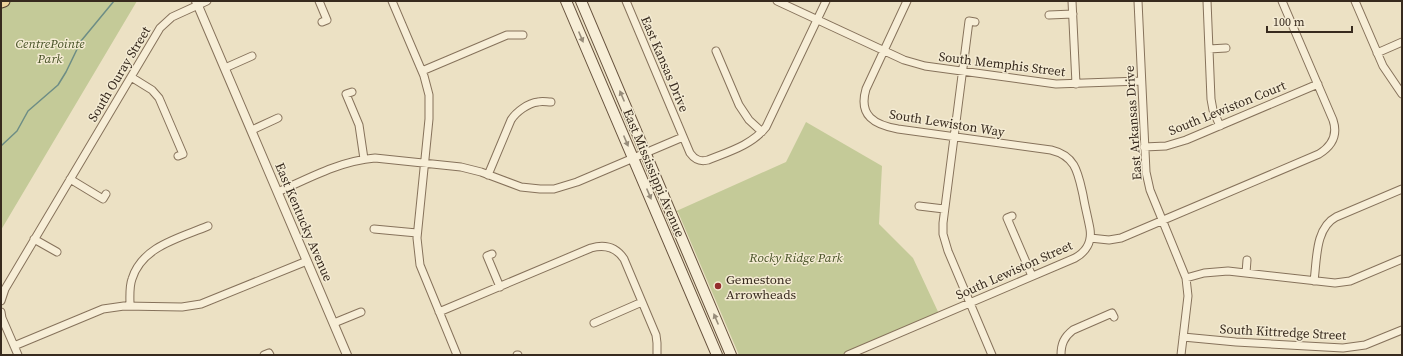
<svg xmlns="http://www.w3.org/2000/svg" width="1403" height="356" font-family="'Source Serif 4',serif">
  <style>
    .green { fill: #c4ca98 }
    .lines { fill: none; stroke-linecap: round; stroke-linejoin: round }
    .stream { stroke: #6d8d85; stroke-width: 1.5 }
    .minor-casing { stroke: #86725b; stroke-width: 9 }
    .tertiary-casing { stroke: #86725b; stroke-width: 10 }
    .secondary-casing { stroke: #68533e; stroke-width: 12 }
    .primary-casing { stroke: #54412f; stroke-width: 13 }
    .minor { stroke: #f7eed7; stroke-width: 7 }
    .tertiary { stroke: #f7eed7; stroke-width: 8 }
    .secondary { stroke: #f7eed7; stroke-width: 10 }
    .primary { stroke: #eed59d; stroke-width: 11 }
    .oneway { fill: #978c7a }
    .poi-dot { fill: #932d2d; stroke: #f4ebd3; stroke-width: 1.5 }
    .labels { text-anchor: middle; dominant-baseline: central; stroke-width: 3; stroke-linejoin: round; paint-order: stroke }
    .park-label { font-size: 13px; font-style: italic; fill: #475226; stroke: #f4ebd3 }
    .street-label { font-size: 13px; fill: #372a1e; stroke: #f4ebd3 }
    .poi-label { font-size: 13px; fill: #372a1e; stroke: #f4ebd3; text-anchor: start }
  </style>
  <rect width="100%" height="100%" fill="#ece1c4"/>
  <path class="green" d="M4,1H137L1,230V2Z
    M806,122L882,166L879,224L913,258L940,316L848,355H739L678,212L672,213L786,162Z"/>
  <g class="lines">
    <path class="stream" d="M1,146L17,131L28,111L58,85L66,72L81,41L114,1"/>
    <g class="minor-casing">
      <path id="minor" d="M319,1L327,20L322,22
        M392,1L424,76L429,95V119L417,238L420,265L457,355
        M626,1L690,153C695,160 700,162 708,160C728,152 752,145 766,127L826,1
        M777,1L904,60L925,66L1056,84L1141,81
        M1072,1L1076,84
        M1138,1L1146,172L1150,190L1186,278L1188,296L1181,355
        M1207,1L1211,99L1213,110L1220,126
        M1355,1L1383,66L1402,94
        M1049,15L1073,14
        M975,22L969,21L943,223V234L948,251L992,355
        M1209,49L1226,48
        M716,51L739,105L749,120L762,132
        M1377,53L1402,42
        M225,68L252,56
        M422,71L507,35H523
        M131,77L152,90L159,98L183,154L178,156
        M352,92L346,94L359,125L364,159
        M252,130L278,118
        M1144,147L1166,146L1186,140L1318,84
        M488,175L511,120C516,112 528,103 538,102C542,101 547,102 551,102
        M70,179L103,199L106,194
        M278,192C309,178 340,161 375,158L461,167L481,172L521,187L540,189H554L577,182L683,137
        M919,206L944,209
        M1012,216L1007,218L1032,276
        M374,229L417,233
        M1090,238L1109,240L1121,238L1319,154C1332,146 1338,135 1333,120L1282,1
        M34,239L57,252
        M492,254L487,256L500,287
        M1246,273L1247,260
        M1186,278L1204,273L1228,271L1335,283L1350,281L1402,259
        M1314,281C1317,260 1315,228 1336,217L1402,189
        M1,301L5,289L160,28L172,17L207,1
        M130,306C130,297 129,287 132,279C142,246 180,238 208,226
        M1,312L2,318L18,355
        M439,312L591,248C605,244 616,247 624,259L656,335L657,343V355
        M334,323L361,312
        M594,323L642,302
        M1183,337L1236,342L1343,348L1365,345L1402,330
        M14,346L103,309L124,306L182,307L201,304L307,261
        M264,355L269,353L270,355
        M517,355H518
        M848,355L1075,258C1086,252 1092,242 1090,229C1088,218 1085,207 1083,195C1078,173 1076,156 1051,150L898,129C875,125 858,116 866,89L907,1
        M1061,355C1061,344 1064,337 1073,330L1112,313L1114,317"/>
    </g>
    <g class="tertiary-casing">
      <path id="tertiary" d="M196,1L347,355"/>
    </g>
    <g class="secondary-casing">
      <path id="secondary" d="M566,1L717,355
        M581,1L731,355"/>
    </g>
    <g class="primary-casing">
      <path id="primary" d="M1,2L4,1"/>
    </g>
    <use href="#minor" class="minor"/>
    <use href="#tertiary" class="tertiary"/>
    <use href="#secondary" class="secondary"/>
    <use href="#primary" class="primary"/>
  </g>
  <defs><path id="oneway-solid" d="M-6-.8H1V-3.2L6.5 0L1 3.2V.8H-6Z"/></defs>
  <g class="oneway">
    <use href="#oneway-solid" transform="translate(581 37) rotate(67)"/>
    <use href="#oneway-solid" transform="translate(622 96) rotate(-113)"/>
    <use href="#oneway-solid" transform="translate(626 141) rotate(67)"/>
    <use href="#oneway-solid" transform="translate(649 194) rotate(67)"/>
    <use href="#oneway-solid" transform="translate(716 319) rotate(-113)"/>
  </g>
  <circle class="poi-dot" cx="718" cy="286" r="4"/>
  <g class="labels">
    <g class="park-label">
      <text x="50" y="43">CentrePointe<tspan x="50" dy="15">Park</tspan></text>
      <text x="796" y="257">Rocky Ridge Park</text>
    </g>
    <g class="street-label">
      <text transform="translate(665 64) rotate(67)">East Kansas Drive</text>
      <text transform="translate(1002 64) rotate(7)">South Memphis Street</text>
      <text transform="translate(119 74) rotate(-59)">South Ouray Street</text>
      <text transform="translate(1227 108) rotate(-22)">South Lewiston Court</text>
      <text transform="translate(947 123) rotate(9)">South Lewiston Way</text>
      <text transform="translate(1133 123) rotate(-94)">East Arkansas Drive</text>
      <text transform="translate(654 173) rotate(67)">East Mississippi Avenue</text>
      <text transform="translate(304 222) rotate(67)">East Kentucky Avenue</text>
      <text transform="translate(1014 270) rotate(-24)">South Lewiston Street</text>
      <text transform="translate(1283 332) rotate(3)">South Kittredge Street</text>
    </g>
    <g class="poi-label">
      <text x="726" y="279">Gemestone<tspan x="726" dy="15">Arrowheads</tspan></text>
    </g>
  </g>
  <rect width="1403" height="356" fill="none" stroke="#372a1e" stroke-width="4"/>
  <path d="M1267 26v6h85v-6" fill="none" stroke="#372a1e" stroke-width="2"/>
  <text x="1273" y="26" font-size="12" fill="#372a1e" stroke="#f4ebd3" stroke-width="3" paint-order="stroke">100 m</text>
</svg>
